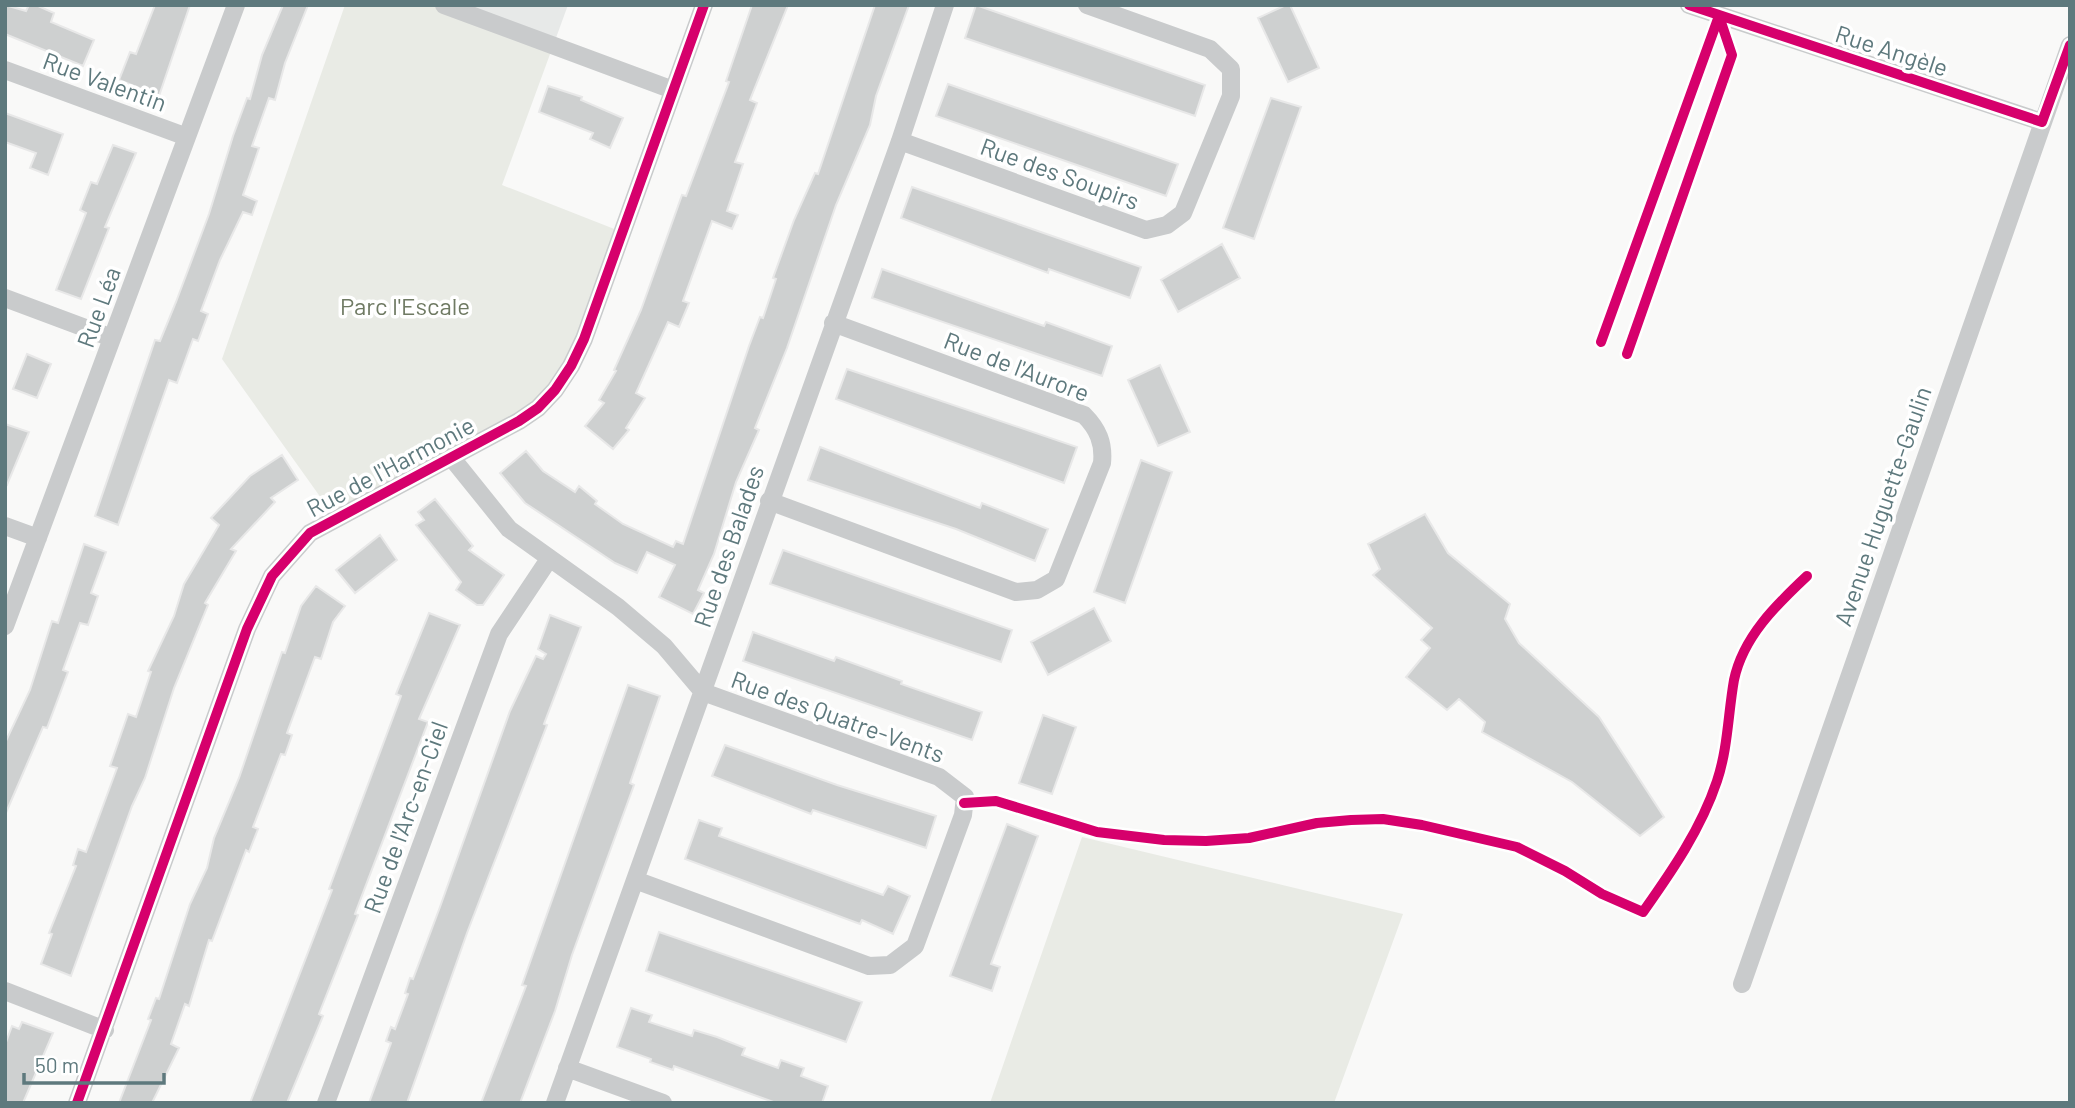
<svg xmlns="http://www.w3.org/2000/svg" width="2075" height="1108" font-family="Barlow,sans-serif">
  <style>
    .built { fill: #e7e9e8 }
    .green { fill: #e9ebe5 }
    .building { fill: #ced0d0; stroke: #e8e8e8; stroke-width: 2 }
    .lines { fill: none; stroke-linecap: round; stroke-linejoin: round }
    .minor { stroke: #c9cbcc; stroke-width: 18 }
    .cycleway-casing { stroke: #fff; stroke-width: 15 }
    .cycleway { stroke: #d6006c; stroke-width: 10 }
    .labels { text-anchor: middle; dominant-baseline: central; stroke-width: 7; stroke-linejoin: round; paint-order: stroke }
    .street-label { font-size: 24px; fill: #5e797d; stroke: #fff }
    .park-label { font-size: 24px; fill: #6f7a63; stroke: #fff }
  </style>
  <rect width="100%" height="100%" fill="#f9f9f8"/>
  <path class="built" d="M444,5H568L553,46Z"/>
  <path class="green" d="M345,5H444L553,46L502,185L622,232L555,390L336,519L222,359Z
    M1082,837L1403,914L1334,1103H990Z"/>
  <path class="building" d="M5,5L26,11L29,5H36L54,13L51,22L94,40L83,66L5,34Z
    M155,5H190L159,96L119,80L130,52L136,54Z
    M283,5H308L285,63L275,100L269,98L252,146L259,148L243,195L257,201L252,215L243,212L220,260L201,311L208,314L198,341L193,339L177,383L169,380L118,525L95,516L155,340L160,341L176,302L209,214L233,136L247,98L250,99L262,55Z
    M752,5H788L750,100L757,103L735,162L743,164L727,211L738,215L732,229L712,221L683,301L689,303L679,327L668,322L636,393L645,398L626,428L629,430L613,449L585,426L604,403L599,400L616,371L614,370L641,310L682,195L686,196L729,82L726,81Z
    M875,5H909L876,96L870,125L836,205L787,348L755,428L759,430L736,482L714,554L698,590L704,593L693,614L659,597L675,565L647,552L637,573L615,563L525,503L500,473L526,451L543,471L575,492L579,486L597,501L595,504L623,524L673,547L676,541L683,544L749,346L760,317L763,318L776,279L773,278L794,220L815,173L818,174Z
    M976,5L1205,85L1195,116L965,38Z
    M1286,5H1290L1319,68L1288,82L1258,18Z
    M948,84L1178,164L1166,196L936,116Z
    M548,86L582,97L581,100L623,118L610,148L590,139L593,133L539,112Z
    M1271,98L1301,107L1254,239L1223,228Z
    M5,113L63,134L48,175L30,168L36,153L5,142Z
    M113,145L136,153L105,227L109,228L81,299L56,290L86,213L80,210L91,182L97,184Z
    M912,187L1141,267L1130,298L1049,269L1048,273L901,218Z
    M1222,244L1240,278L1178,312L1161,280Z
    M882,269L1044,326L1046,322L1112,346L1102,376L872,298Z
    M27,354L51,364L37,398L13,389Z
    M1160,365L1190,432L1158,446L1128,380Z
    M847,369L1077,447L1064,483L836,399Z
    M5,424L29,432L7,485L5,484Z
    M820,447L980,508L982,503L1048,529L1035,561L956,529L808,480Z
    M282,455L298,480L271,498L275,502L231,549L236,551L205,603L208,605L174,688L145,778L132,806L71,976L41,964L52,934L49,933L76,866L73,865L78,849L86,852L117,768L110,766L128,714L136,717L151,672L148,671L174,616L184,584L219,525L211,518L250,476Z
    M1141,460L1172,472L1125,603L1094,592Z
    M435,499L473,546L469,550L504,575L483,605H477L456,590L461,582L416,525L424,520L418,512Z
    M1425,514L1448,553L1510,604L1505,619L1519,643L1599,717L1664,817L1640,836L1572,782L1482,732L1485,722L1459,699L1447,710L1406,677L1430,648L1421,640L1432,628L1373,575L1380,569L1368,544Z
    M380,535L397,560L355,593L336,570Z
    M84,544L106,552L91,593L98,596L88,625L80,623L63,670L68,672L47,728L43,727L5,815V743L30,690L52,621L58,623Z
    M783,550L1012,630L1001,662L770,584Z
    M316,586L345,606L333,622L321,659L315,657L287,733L292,735L285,755L281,754L253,827L258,829L249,852L246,850L212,941L209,940L189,1006L185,1004L171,1044L179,1048L152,1103H119L151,1020L148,1019L156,998L159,999L190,904L207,868L214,838L239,778L282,652L285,653L301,606Z
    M1094,608L1111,641L1048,675L1031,642Z
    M429,613L460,625L419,719L428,722L355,914L358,915L319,1014L323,1016L287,1103H250L332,890L329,889L401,696L396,694Z
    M550,615L581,627L544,724L547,725L467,933L407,1103H369L391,1043L386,1041L391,1027L395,1029L408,994L405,993L410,978L413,979L440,907L510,711L536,656L543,659L546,654L538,649Z
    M753,632L834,661L836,657L902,681L901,684L982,712L972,740L743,661Z
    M628,685L660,696L630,783L634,785L572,955L555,1011L520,1103H481L526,986L522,985Z
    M1043,715L1076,727L1052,794L1019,783Z
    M725,745L837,785L936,816L926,848L813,810L811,814L712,776Z
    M699,820L722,828L719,836L883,895L888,886L910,896L893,934L862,920L860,924L685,859Z
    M1007,824L1038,836L991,964L1000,967L992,991L950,976Z
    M659,932L862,1002L846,1042L646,971Z
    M631,1008L652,1015L649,1022L692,1036L694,1030L717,1037L745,1048L742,1055L778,1068L781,1060L804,1068L801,1076L828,1086L822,1103H776L674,1066L673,1070L650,1062L651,1059L617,1047Z
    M22,1022L53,1033L23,1103H5V1045L12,1026L19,1029Z"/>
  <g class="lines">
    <path class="minor" d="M444,5L673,90
      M1689,5L2042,122
      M5,70L187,137
      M900,141L1146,230L1167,225L1183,213L1231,96V69L1210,49L1087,5
      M5,298L112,338
      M451,457L509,529L618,607L664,646L703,692L939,777L965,797L963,815L915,946L890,965L869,966L635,880
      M769,501L1016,592L1037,590L1056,579L1102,463C1104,443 1098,429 1084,415L833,323
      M5,526L38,538
      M5,626L236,5
      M1742,984L2070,45
      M5,991L105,1030
      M567,1068L663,1103
      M77,1103L247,629L272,576L310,533L519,421L538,408L555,390L571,366L584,339L704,5
      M326,1103L499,634L549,559
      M555,1103L900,141L945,5"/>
    <g class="cycleway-casing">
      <path id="cycleway" d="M1689,5L2042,122L2070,45
        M1601,342L1719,16
        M1627,354L1732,55L1719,16
        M964,803L996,801L1097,832L1164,840L1206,841L1249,838L1317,823L1351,820L1383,819L1422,825L1517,847L1565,871L1602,894L1643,912C1672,871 1701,829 1717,781C1728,748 1728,714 1734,680C1743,637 1776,605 1807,576
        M77,1103L247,629L272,576L310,533L519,421L538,408L555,390L571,366L584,339L704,5"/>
    </g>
    <use href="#cycleway" class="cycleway"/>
  </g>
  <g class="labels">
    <g class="street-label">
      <text transform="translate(1892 50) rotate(18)">Rue Angèle</text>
      <text transform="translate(105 81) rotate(20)">Rue Valentin</text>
      <text transform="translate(1060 173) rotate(20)">Rue des Soupirs</text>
      <text transform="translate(98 307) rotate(-70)">Rue Léa</text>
      <text transform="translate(1017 366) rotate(21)">Rue de l'Aurore</text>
      <text transform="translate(390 466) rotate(-28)">Rue de l'Harmonie</text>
      <text transform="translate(1882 506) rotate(-71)">Avenue Huguette-Gaulin</text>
      <text transform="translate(728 546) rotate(-71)">Rue des Balades</text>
      <text transform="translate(838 716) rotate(20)">Rue des Quatre-Vents</text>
      <text transform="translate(405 817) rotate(-70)">Rue de l'Arc-en-Ciel</text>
    </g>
    <g class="park-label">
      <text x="405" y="305">Parc l'Escale</text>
    </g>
  </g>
  <rect width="2075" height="1108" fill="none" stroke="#5e797d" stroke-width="14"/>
  <path d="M24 1073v10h140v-10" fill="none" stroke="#5e797d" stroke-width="3.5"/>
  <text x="35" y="1073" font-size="21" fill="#5e797d" stroke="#ffffff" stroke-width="5" paint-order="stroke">50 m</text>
</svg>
